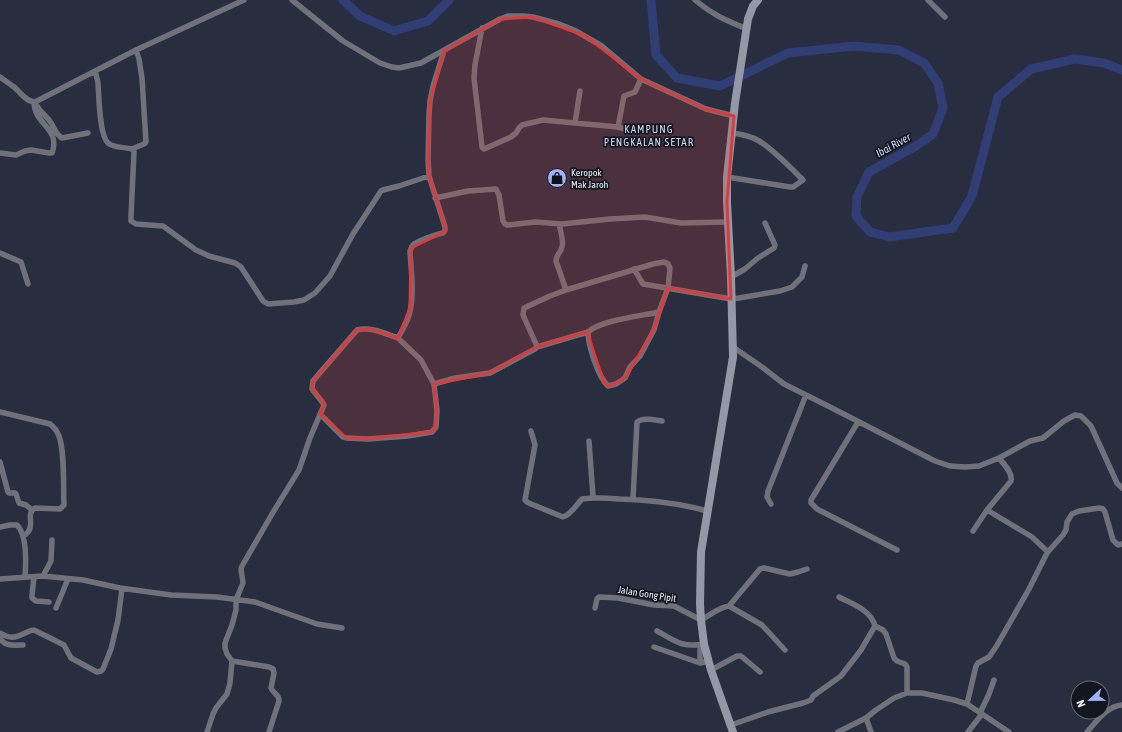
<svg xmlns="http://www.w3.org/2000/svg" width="1122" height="732" font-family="'Asap Condensed',sans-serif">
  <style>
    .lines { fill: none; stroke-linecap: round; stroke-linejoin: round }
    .river { stroke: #313d75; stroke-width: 9 }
    .street { stroke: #6f727b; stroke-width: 5.5 }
    .secondary { stroke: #9398a7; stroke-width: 8 }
    .marked { fill: #d83c3d; fill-opacity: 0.2; stroke: #d83c3d; stroke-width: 3; stroke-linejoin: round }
    .labels { text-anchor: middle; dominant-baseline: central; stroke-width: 3.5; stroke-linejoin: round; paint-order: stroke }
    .poi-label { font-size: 10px; fill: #e9edf8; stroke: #14161e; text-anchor: start }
    .street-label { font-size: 10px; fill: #e9edf8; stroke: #14161e }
    .neighbourhood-label { font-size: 11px; letter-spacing: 1px; fill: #cfd8f4; stroke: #14161e }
    .water-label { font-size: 11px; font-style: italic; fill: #ced9fd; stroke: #14161e }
  </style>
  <rect width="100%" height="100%" fill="#282d3f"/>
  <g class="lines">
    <path class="river" d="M343,0L360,16L394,31L428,21L449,0
      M651,0L656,55L677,78L720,86L788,53L854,46L899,50L924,63L938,83L943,108L933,134L916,146L869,172L857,197L856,216L870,232L889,237L953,228L972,196L998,97L1031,69L1075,59L1104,63L1122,70"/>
    <path class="street" d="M292,0L343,41L380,63L392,67L399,68L421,63L500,19L508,16H524L533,17L559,24L574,30L602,46L641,79L706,109L734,116
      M695,0C713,15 725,20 747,29
      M928,0L945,17
      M482,28L475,65L474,78L482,147L484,149L511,137L516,133L519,128L522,125L543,120L618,127L625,129
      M444,51L433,86L430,101L429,115L428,160L429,176L445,227V230L443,233C437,234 417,241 413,245C411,247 411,249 410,251C411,271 415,296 409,315C407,323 402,330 398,338L421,360L428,373L434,384L455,378L490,373L535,349L537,347L536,344L523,315L524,308L550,296L566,290L653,264L664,262L668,264L670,268L668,288L659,312L654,330L640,356L630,367L625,378L616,384L608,386C598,377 588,345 588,332C601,320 641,316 659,312
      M95,71C96,74 97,78 98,83C99,95 99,135 108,143C113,148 125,147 132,149L134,152L131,216V221L136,224L163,226L196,250L209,256L235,263L241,267L263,301L268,304L294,302L304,300L315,293L330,276L353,234L381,191L383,190L399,186L429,176
      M0,77C4,80 9,83 14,87C20,92 26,102 35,102L136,50L244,0
      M35,102C38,110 44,114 49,120C54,126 55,134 62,138L88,133
      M575,123L580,91
      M618,127L624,96L635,92L641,79
      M132,149L144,144L146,142L142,78L139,59L136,50
      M0,153L16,155L25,151L31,150L49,153H52C61,128 34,125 34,102
      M727,177L790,187H793L803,180C792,169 766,142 753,138C746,135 739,134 732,133
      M435,198L468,191L496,189L499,195L503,221L505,224L507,225L535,222L562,224L610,219L645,217L681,223L727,222
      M559,224C560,230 564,240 562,247C561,252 556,255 556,261L566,290
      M0,253L21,262L28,284
      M634,269L643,284L731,299L739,298L780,291L792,287L802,277L805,266
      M731,277L745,269L758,258L774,248L775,245L765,223
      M537,347L588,332
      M733,347L762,367L784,384L830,407L935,461L950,466L965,467L979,466L999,458L1030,441L1043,438L1064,421L1075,415L1081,416L1091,426L1117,483L1122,488
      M0,412L50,424C54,427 57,431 59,436C65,453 63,486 64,505L60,509L35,508C25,514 35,524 28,532C27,534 25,535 23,536
      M320,414L343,437L346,438L368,439L408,436L432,432L436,427L437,411L434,384
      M858,422L811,500V503L817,509L897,550
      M531,431L535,445L525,500L527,502L531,504L563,517C572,514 576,505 582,499C595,497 607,498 620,499C649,500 679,503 707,511
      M589,441L593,497
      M0,462L8,492L9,493H15L16,494L19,503L26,505L32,510
      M633,499L637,422C643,417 655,420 662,421
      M771,504L767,497L768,491L806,395
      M987,510L1032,537L1048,552
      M0,527L10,525H17C27,535 26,563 25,577
      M973,531L987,510L1011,481C1013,473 1004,464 999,458
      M43,576L51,561L52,540
      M34,577L32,595V598L36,601L49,602
      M0,579L43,576L83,580L120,588L171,595L217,597L255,602L317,624L342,628
      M729,606L760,569L764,568L790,574L798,572L807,569
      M56,608L68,579
      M595,608L597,599L599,597L618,598L654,605L674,606L701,620C709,616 719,607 729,606L762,625L785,650
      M875,626L883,630L886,634L894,658L897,661L905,664L907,667V693
      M657,631C675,641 682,648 704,644
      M0,633C4,635 8,638 13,637C20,637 26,631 34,630L64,645L71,658L97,672L101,671L103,669L111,649L118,620L122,589
      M0,638C5,647 15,645 23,645
      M700,645V663
      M654,647L700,663L709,661
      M232,661L269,667L273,669L274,673L271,688C273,694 279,693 279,701L269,732
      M711,670L737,656H741L760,672
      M967,704L976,666L978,663L989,657L996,647L1029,589L1047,553L1063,535L1066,530L1067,522L1072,514L1079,511L1099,508L1103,509L1105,512L1113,540L1118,545L1122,544
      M980,713L989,694L994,680
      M866,718L871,732
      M731,725L768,712L803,703L811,700L813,696L841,676L861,650L875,626C871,610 852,604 839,597
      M207,732L213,714L216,708L227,694L230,683L232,661L227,654L225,648V643L232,625L236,610V600L243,583L241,569L242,566L272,514L299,470L310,438L324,405L323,403L312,389L313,381L318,375L357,330C370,326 386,334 398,338
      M838,732L866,718L876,710L894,698L907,693H922L954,700L967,704L1009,732
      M968,732L982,714
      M1087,732C1097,721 1107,706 1122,705"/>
    <path class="secondary" d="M733,732L711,670L704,644L701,620L700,604L701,552L733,357L731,277L727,202V177L735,103L748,19L753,6L758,0"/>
  </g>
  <path class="marked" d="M533,17L586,36L641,79L706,109L734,116L727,202L731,299L668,288L654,330L625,378L616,384L608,386L604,383L587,332L537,347L490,373L434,384L437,411L436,427L432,432L368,439L346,438L320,414L324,403L312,389L313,381L357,330L370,329L398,338L410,308L411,248L446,231L429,176L428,160L430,101L444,51L500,19Z"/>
  <defs>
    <g id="shop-disc" transform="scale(1)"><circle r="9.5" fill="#9fb3fd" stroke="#14161e"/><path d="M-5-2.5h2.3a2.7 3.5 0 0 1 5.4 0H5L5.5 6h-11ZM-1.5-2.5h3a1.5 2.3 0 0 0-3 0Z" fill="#111"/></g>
  </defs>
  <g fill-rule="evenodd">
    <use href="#shop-disc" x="557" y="178"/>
  </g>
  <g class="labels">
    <g class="poi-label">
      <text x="571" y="172">Keropok<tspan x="571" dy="12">Mak Jaroh</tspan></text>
    </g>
    <g class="street-label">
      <text transform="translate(647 594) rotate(9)">Jalan Gong Pipit</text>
    </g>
    <g class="neighbourhood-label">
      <text x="649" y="129">KAMPUNG<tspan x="649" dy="13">PENGKALAN SETAR</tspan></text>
    </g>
    <g class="water-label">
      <text transform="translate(893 145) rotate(-29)">Ibai River</text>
    </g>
  </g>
  <g transform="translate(1090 700) rotate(248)"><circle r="19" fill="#14161e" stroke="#696c75"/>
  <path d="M0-3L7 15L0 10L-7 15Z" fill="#9fb3fd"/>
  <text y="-6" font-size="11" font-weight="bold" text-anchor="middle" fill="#e9edf8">N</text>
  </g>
</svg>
